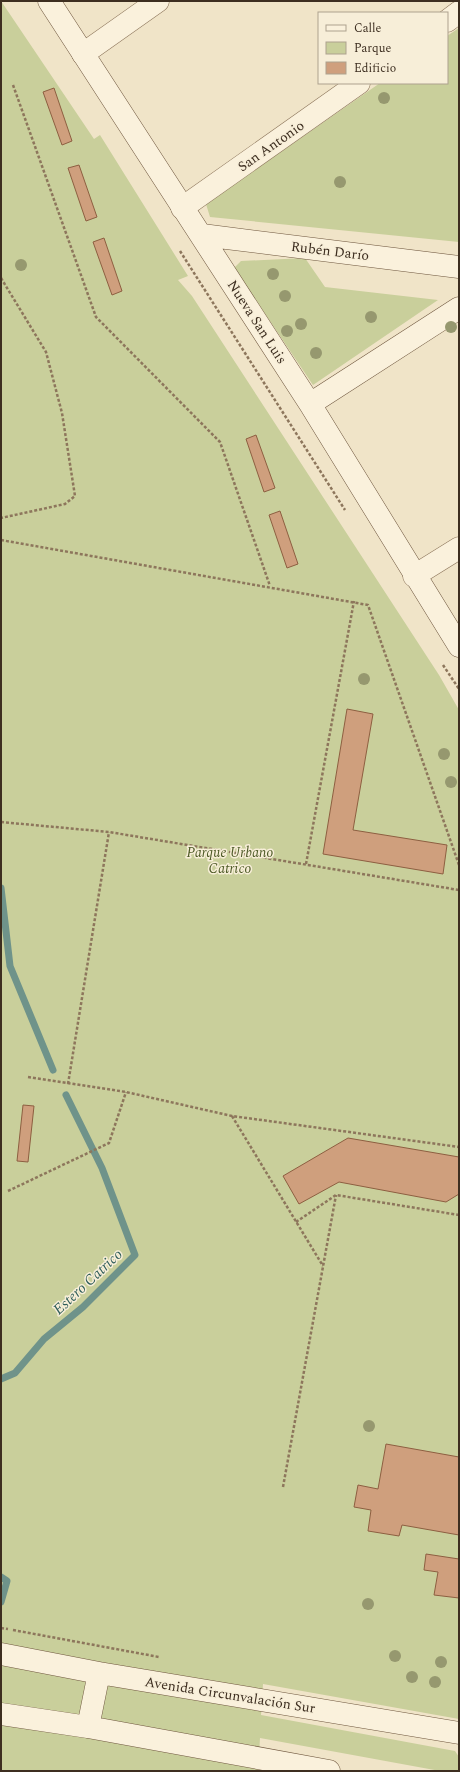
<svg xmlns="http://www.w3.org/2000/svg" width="460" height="1772" font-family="Spectral,serif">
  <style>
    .green { fill: #c9cf9b }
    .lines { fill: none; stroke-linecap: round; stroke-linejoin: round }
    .stream { stroke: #6f938a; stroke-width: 7 }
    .building { fill: #cf9f7d; stroke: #8d5f41 }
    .street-casing { stroke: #8d765c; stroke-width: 23 }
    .secondary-casing { stroke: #6f573f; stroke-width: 23 }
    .path { stroke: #8d765c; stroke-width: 2.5; stroke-dasharray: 3 2; stroke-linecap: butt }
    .street { stroke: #faf1dc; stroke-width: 22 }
    .secondary { stroke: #faf1dc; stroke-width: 22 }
    .tree { fill: #96986f }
    .labels { text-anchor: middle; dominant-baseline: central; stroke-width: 3; stroke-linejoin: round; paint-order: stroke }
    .street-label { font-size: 14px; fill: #3d2e20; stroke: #f7eed8 }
    .park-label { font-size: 14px; font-style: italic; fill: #4d5a26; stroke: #f7eed8 }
    .water-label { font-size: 15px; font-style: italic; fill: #2f5d5a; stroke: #f7eed8 }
  </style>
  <rect width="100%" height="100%" fill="#f0e4c8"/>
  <path class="green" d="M1,1L94,139L100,135L188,276L178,280L192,296L439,675L459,710V1719L263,1684L261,1715L455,1751L459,1757V1770L457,1771H440L260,1738L258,1771H1Z
    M459,28V242L210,217L206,204L380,83H447V36Z
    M305,258L325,287L438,300L313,385L234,268L241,261Z"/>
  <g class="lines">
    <path class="stream" d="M1,888L10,966L53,1070
      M1,1379L15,1373L44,1339L83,1307L135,1255L102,1168L66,1095
      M1,1577L7,1581L1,1602"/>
  </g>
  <path class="building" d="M54,88L72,141L62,145L43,92Z
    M79,165L97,217L86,221L68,168Z
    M104,238L122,291L112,295L93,242Z
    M256,435L275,488L264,492L246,439Z
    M280,511L298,564L287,568L269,515Z
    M347,709L373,714L353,830L447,845L443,874L323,854Z
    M23,1105L34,1106L28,1162L17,1161Z
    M348,1138L459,1157V1194L446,1202L339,1182L299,1204L283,1176Z
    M386,1444L459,1457V1535L402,1525L399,1536L368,1531L371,1510L354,1507L358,1485L378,1489Z
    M426,1554L459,1559V1598L434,1595L438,1572L424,1570Z"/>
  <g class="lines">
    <g class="street-casing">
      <path id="street" d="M447,21L459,12
        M83,54L158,1
        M182,208L359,83
        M414,576L459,548"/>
    </g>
    <g class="secondary-casing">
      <path id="secondary" d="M49,1L310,404L459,646
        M202,235L459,267
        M310,404L459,308
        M1,1654L99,1673L459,1733
        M1,1714L88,1727L329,1771
        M88,1727L99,1673"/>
    </g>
    <path class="path" d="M13,85L96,317L220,442L270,586
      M180,251L345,510
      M1,278L46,352L62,413L75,496L65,504L1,518
      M1,540L368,605L459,865
      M443,665L459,689
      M1,822L109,832L459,890
      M306,864L354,601
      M28,1077L126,1092L232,1116L459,1147
      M68,1084L109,832
      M232,1116L323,1266
      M8,1191L109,1143L126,1092
      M296,1222L336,1195L459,1215
      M283,1487L336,1195
      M1,1628L8,1629
      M13,1630L159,1657"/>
    <use href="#street" class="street"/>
    <use href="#secondary" class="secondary"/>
  </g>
  <g class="tree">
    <circle cx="384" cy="98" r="6"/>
    <circle cx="340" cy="182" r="6"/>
    <circle cx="21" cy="265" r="6"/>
    <circle cx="273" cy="274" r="6"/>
    <circle cx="285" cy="296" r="6"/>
    <circle cx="371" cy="317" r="6"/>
    <circle cx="301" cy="324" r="6"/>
    <circle cx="451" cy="327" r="6"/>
    <circle cx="287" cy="331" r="6"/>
    <circle cx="316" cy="353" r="6"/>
    <circle cx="364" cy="679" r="6"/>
    <circle cx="444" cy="754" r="6"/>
    <circle cx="451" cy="782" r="6"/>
    <circle cx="369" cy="1426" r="6"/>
    <circle cx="368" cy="1604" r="6"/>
    <circle cx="395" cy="1656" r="6"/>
    <circle cx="441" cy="1662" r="6"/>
    <circle cx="412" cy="1677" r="6"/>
    <circle cx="435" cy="1682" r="6"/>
  </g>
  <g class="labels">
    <g class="street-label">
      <text transform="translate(271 146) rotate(-35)">San Antonio</text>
      <text transform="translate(330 251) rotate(7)">Rubén Darío</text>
      <text transform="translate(257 322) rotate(57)">Nueva San Luis</text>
      <text transform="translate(230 1695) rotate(9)">Avenida Circunvalación Sur</text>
    </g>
    <g class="park-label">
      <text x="230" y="852">Parque Urbano<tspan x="230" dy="16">Catrico</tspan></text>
    </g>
    <g class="water-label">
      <text transform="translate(88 1282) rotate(-43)">Estero Catrico</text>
    </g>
  </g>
  <rect width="460" height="1772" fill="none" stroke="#3d2e20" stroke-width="4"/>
  <rect x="318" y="12" width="130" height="72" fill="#f7eed8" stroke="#ada18e"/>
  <rect x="326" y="25" width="20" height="6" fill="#faf1dc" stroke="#ada18e"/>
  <text x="354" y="32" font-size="12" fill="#3d2e20">Calle</text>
  <rect x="326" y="42" width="20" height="12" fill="#c9cf9b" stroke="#ada18e"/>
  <text x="354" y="52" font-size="12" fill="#3d2e20">Parque</text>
  <rect x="326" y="62" width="20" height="12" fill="#cf9f7d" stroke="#ada18e"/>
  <text x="354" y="72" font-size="12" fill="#3d2e20">Edificio</text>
</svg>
